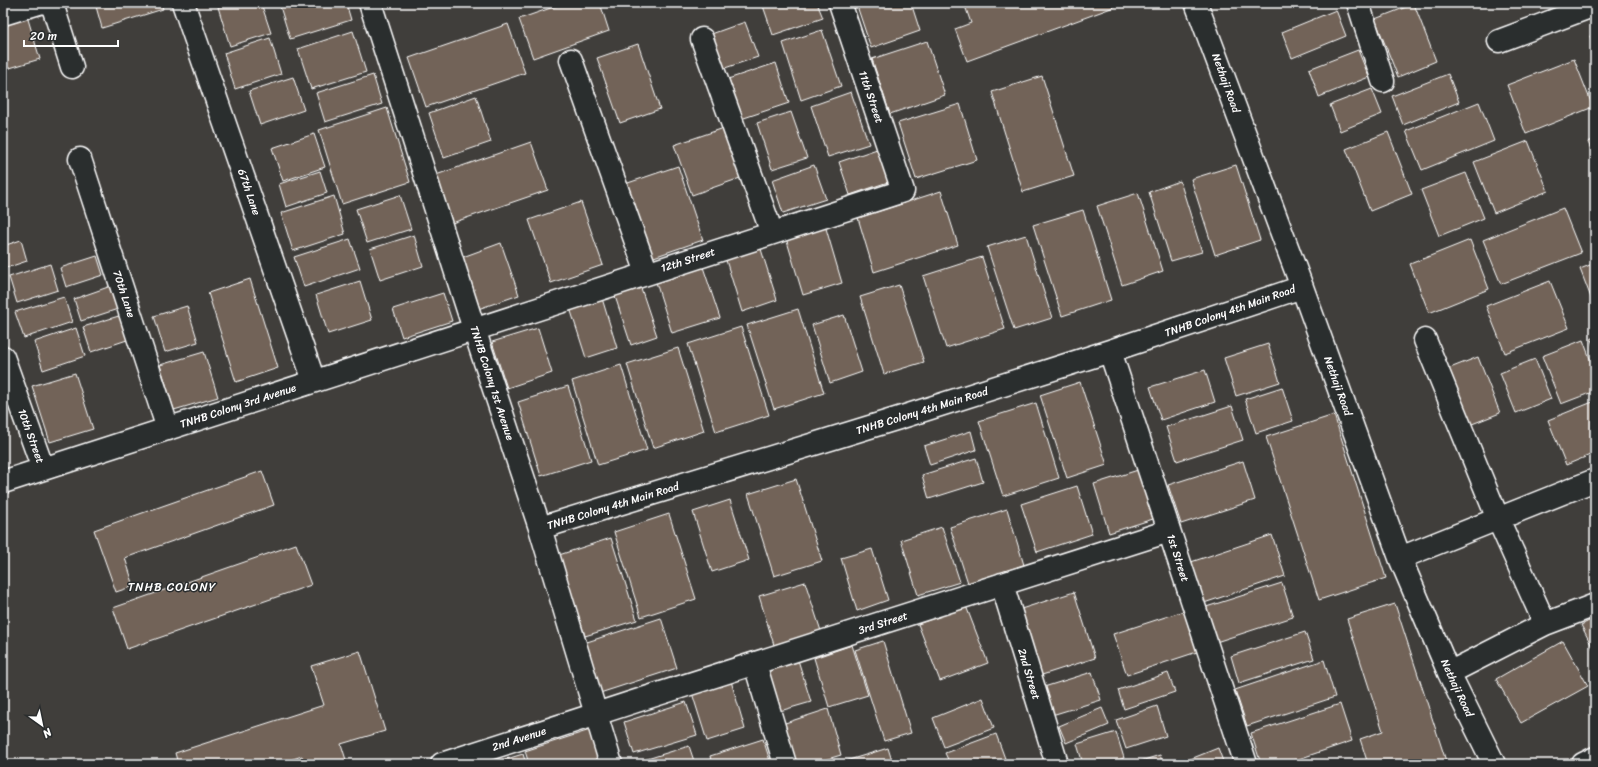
<svg xmlns="http://www.w3.org/2000/svg" width="1598" height="767" font-family="Sriracha,sans-serif">
  <style>
    .building { fill: #726458; stroke: #fff }
    .lines { fill: none; stroke-linecap: round; stroke-linejoin: round }
    .minor-casing { stroke: #fff; stroke-width: 25 }
    .minor { stroke: #2a2d2e; stroke-width: 22 }
    .labels { text-anchor: middle; dominant-baseline: central; stroke-width: 3; stroke-linejoin: round; paint-order: stroke }
    .street-label { font-size: 11px; fill: #fff; stroke: #2a2d2e }
    .neighbourhood-label { font-size: 12px; letter-spacing: 1px; fill: #fff; stroke: #2a2d2e }
  </style>
  <rect width="100%" height="100%" fill="#403e3b"/>
  <filter id="ink" filterUnits="userSpaceOnUse"><feTurbulence type="fractalNoise" baseFrequency=".025" numOctaves="2"/><feDisplacementMap in="SourceGraphic" scale="8" xChannelSelector="R" yChannelSelector="G"/><feConvolveMatrix kernelMatrix="1 2 1 2 8 2 1 2 1" color-interpolation-filters="sRGB"/></filter>
  <g filter="url(#ink)">
    <path class="building" d="M95,3H161L163,9L102,28Z
      M231,3H261L271,33L230,46L218,7Z
      M279,3H346L351,20L290,39Z
      M565,3H600L609,31L533,58L519,19Z
      M762,3H817L823,18L773,35Z
      M856,3H911L920,31L871,48Z
      M964,3H1113L1114,7L967,61L955,29L971,23Z
      M1414,4L1436,61L1398,77L1375,19Z
      M1336,10L1346,36L1292,58L1282,32Z
      M27,16L40,59L3,70V24Z
      M745,22L758,57L716,71L703,37Z
      M508,24L525,73L426,107L409,58Z
      M822,30L841,86L801,100L783,43Z
      M353,31L366,72L311,89L298,49Z
      M1595,34V49L1590,36Z
      M270,38L281,74L235,89L224,53Z
      M927,41L945,95L890,114L872,59Z
      M638,44L660,109L620,123L597,58Z
      M1358,50L1369,77L1319,97L1309,69Z
      M1574,59L1593,107L1526,134L1507,85Z
      M776,63L789,103L741,119L728,79Z
      M1448,74L1459,102L1403,125L1392,96Z
      M373,75L382,104L325,122L316,93Z
      M1042,76L1074,176L1023,192L992,92Z
      M293,77L304,110L260,125L249,91Z
      M1372,89L1382,114L1340,131L1330,105Z
      M851,92L869,144L828,157L811,106Z
      M476,96L491,142L444,158L429,113Z
      M1479,102L1494,141L1422,170L1406,131Z
      M960,104L977,160L916,179L898,123Z
      M387,108L410,182L342,204L319,130Z
      M791,112L807,158L772,169L757,123Z
      M727,127L743,177L692,195L674,145Z
      M1388,132L1412,194L1370,211L1346,149Z
      M314,134L325,167L283,181L272,148Z
      M1595,139V160L1588,142Z
      M1528,141L1548,191L1494,213L1474,162Z
      M531,142L548,190L449,224L433,176Z
      M877,149L888,182L850,195L839,162Z
      M814,165L826,199L783,213L772,180Z
      M1236,165L1260,240L1215,255L1191,179Z
      M678,166L703,240L648,259L622,185Z
      M320,171L327,193L286,207L279,184Z
      M1466,173L1484,218L1439,236L1421,190Z
      M1180,181L1202,252L1171,261L1149,192Z
      M941,191L958,245L874,272L858,218Z
      M1138,193L1163,271L1122,285L1097,206Z
      M400,195L411,229L367,243L356,209Z
      M334,196L345,234L293,251L281,213Z
      M581,202L603,265L551,283L529,220Z
      M1563,208L1581,253L1501,284L1483,240Z
      M1083,210L1111,300L1062,316L1033,225Z
      M825,225L842,283L803,295L786,238Z
      M414,235L423,266L380,280L370,249Z
      M1026,235L1052,318L1014,330L987,247Z
      M350,239L360,268L304,287L294,257Z
      M21,240L27,261L3,269V246Z
      M1470,240L1489,289L1429,313L1410,264Z
      M501,243L519,295L478,309L460,258Z
      M760,246L777,300L742,312L725,257Z
      M97,256L103,275L66,287L60,268Z
      M982,257L1005,329L946,348L923,276Z
      M1595,263V308L1580,269Z
      M50,264L58,290L17,303L9,277Z
      M702,264L720,318L672,333L655,279Z
      M250,279L278,368L236,382L208,293Z
      M360,281L372,320L328,334L316,295Z
      M1550,281L1569,328L1505,353L1486,306Z
      M639,282L657,336L631,345L613,290Z
      M899,285L924,362L884,374L860,297Z
      M111,286L118,309L81,321L74,299Z
      M443,293L452,321L402,337L393,309Z
      M601,295L617,348L586,358L569,305Z
      M64,297L72,322L24,338L15,312Z
      M187,306L198,342L165,352L154,316Z
      M798,309L824,393L774,409L747,325Z
      M122,315L130,339L91,352L83,327Z
      M844,315L862,372L830,383L812,325Z
      M741,327L769,415L716,432L688,344Z
      M76,328L85,356L43,370L34,342Z
      M538,328L552,373L507,388L492,342Z
      M1595,337V350L1591,339Z
      M1583,340L1595,372V391L1561,404L1542,356Z
      M1268,344L1280,382L1236,396L1224,358Z
      M678,348L704,431L653,448L627,364Z
      M204,352L218,397L174,410L160,365Z
      M1478,357L1500,413L1467,426L1445,370Z
      M1535,359L1551,399L1516,413L1500,373Z
      M621,365L647,450L598,465L572,381Z
      M1205,370L1215,402L1161,420L1150,387Z
      M75,373L93,429L50,442L32,386Z
      M1080,382L1107,465L1067,478L1040,395Z
      M568,386L591,460L541,476L518,402Z
      M1282,387L1293,421L1256,433L1245,399Z
      M1595,401V453L1566,465L1548,420Z
      M1036,403L1059,478L1003,496L979,421Z
      M1232,406L1243,440L1177,461L1166,427Z
      M1334,415L1386,578L1319,600L1266,437Z
      M971,431L976,450L930,465L924,446Z
      M976,458L983,482L929,499L922,475Z
      M1243,461L1255,500L1181,524L1168,485Z
      M1138,470L1153,519L1109,533L1094,484Z
      M262,471L274,505L125,558L134,586L116,592L94,530Z
      M796,479L822,561L774,576L748,494Z
      M1077,486L1092,534L1037,552L1021,504Z
      M730,500L749,560L712,572L693,512Z
      M1007,509L1024,565L968,583L950,527Z
      M669,514L696,599L641,617L614,532Z
      M942,527L960,582L918,595L901,540Z
      M1272,535L1285,576L1201,604L1188,563Z
      M611,538L637,620L585,636L559,555Z
      M296,544L311,585L127,649L113,608Z
      M872,549L888,600L857,611L841,558Z
      M805,582L821,631L774,645L759,596Z
      M1282,583L1293,617L1213,643L1203,608Z
      M1074,592L1095,658L1039,676L1018,610Z
      M1395,604L1447,764H1368L1360,739L1383,731L1347,619Z
      M966,606L988,663L940,681L918,624Z
      M1193,608L1206,649L1127,675L1113,634Z
      M661,618L677,668L600,693L584,643Z
      M1595,618V652L1581,625Z
      M1305,632L1314,659L1239,683L1231,656Z
      M883,641L911,733L884,741L855,650Z
      M1563,641L1588,686L1521,723L1496,679Z
      M852,645L868,695L829,707L814,658Z
      M360,651L385,731L341,744L347,763L305,764L302,756L278,764H178L175,753L324,705L311,666Z
      M798,660L811,702L773,713L760,672Z
      M1324,660L1335,697L1247,726L1235,690Z
      M1092,672L1101,700L1052,715L1044,687Z
      M1168,673L1175,692L1124,709L1118,690Z
      M731,681L745,729L707,741L692,693Z
      M983,698L994,728L944,747L933,718Z
      M686,702L697,735L634,754L624,722Z
      M1340,704L1352,741L1284,764H1261L1251,733Z
      M1157,706L1166,736L1126,749L1116,720Z
      M1102,708L1109,725L1066,743L1059,726Z
      M828,709L841,755L811,764H788L776,726Z
      M590,730L600,762L594,764H529L525,751Z
      M1116,732L1124,758L1106,764H1083L1077,744Z
      M996,734L1007,764H950L945,753Z
      M763,739L771,764H712L710,756Z
      M689,746L695,764H631Z
      M888,748L893,764H836Z
      M1218,748L1224,764H1178Z
      M523,754L526,764H490Z
      M1160,755L1163,764H1131Z"/>
    <g class="lines">
      <g class="minor-casing">
        <path id="minor" d="M47,3L52,6L54,10L72,67
          M183,3L314,381
          M370,3L474,329L540,528L611,764
          M1196,3L1302,287L1400,558L1449,673L1494,764
          M1358,3L1383,81
          M3,14L39,3
          M702,39L772,233
          M1499,41L1595,5
          M571,60L647,273
          M80,159L168,429
          M1425,340L1498,519L1545,624
          M1110,351L1246,764
          M3,357L43,469
          M3,482L903,191L840,3
          M540,528L899,418L1110,351L1302,287
          M1400,558L1595,480
          M1002,584L1057,764
          M755,664L785,764
          M1449,673L1545,624L1595,605
          M442,764C684,685 927,608 1169,531
          M1583,764L1595,758"/>
      </g>
      <use href="#minor" class="minor"/>
    </g>
  </g>
  <g class="labels">
    <g class="street-label">
      <text transform="translate(1226 83) rotate(70)">Nethaji Road</text>
      <text transform="translate(871 97) rotate(71)">11th Street</text>
      <text transform="translate(249 192) rotate(71)">67th Lane</text>
      <text transform="translate(688 260) rotate(-18)">12th Street</text>
      <text transform="translate(124 294) rotate(72)">70th Lane</text>
      <text transform="translate(1230 311) rotate(-19)">TNHB Colony 4th Main Road</text>
      <text transform="translate(492 383) rotate(72)">TNHB Colony 1st Avenue</text>
      <text transform="translate(1338 386) rotate(70)">Nethaji Road</text>
      <text transform="translate(238 406) rotate(-18)">TNHB Colony 3rd Avenue</text>
      <text transform="translate(922 411) rotate(-17)">TNHB Colony 4th Main Road</text>
      <text transform="translate(31 436) rotate(70)">10th Street</text>
      <text transform="translate(613 506) rotate(-17)">TNHB Colony 4th Main Road</text>
      <text transform="translate(1178 558) rotate(72)">1st Street</text>
      <text transform="translate(883 623) rotate(-18)">3rd Street</text>
      <text transform="translate(1029 674) rotate(73)">2nd Street</text>
      <text transform="translate(1457 688) rotate(65)">Nethaji Road</text>
      <text transform="translate(519 739) rotate(-18)">2nd Avenue</text>
    </g>
    <g class="neighbourhood-label">
      <text x="172" y="587">TNHB COLONY</text>
    </g>
  </g>
  <rect width="1598" height="767" fill="none" stroke="#2a2d2e" stroke-width="16"/>
  <rect x="8" y="8" width="1582" height="751" fill="none" stroke="#fff" stroke-width="1.5" filter="url(#ink)"/>
  <g transform="translate(42 725) rotate(147)" stroke="#2a2d2e" stroke-width="3" paint-order="stroke">
  <path d="M0-3L7 15L0 10L-7 15Z" fill="#ffffff"/>
  <text y="-6" font-size="11" font-weight="bold" text-anchor="middle" fill="#ffffff">N</text>
  </g>
  <path d="M24 40v6h94v-6" fill="none" stroke="#ffffff" stroke-width="2"/>
  <text x="30" y="40" font-size="12" fill="#ffffff" stroke="#2a2d2e" stroke-width="3" paint-order="stroke">20 m</text>
</svg>
